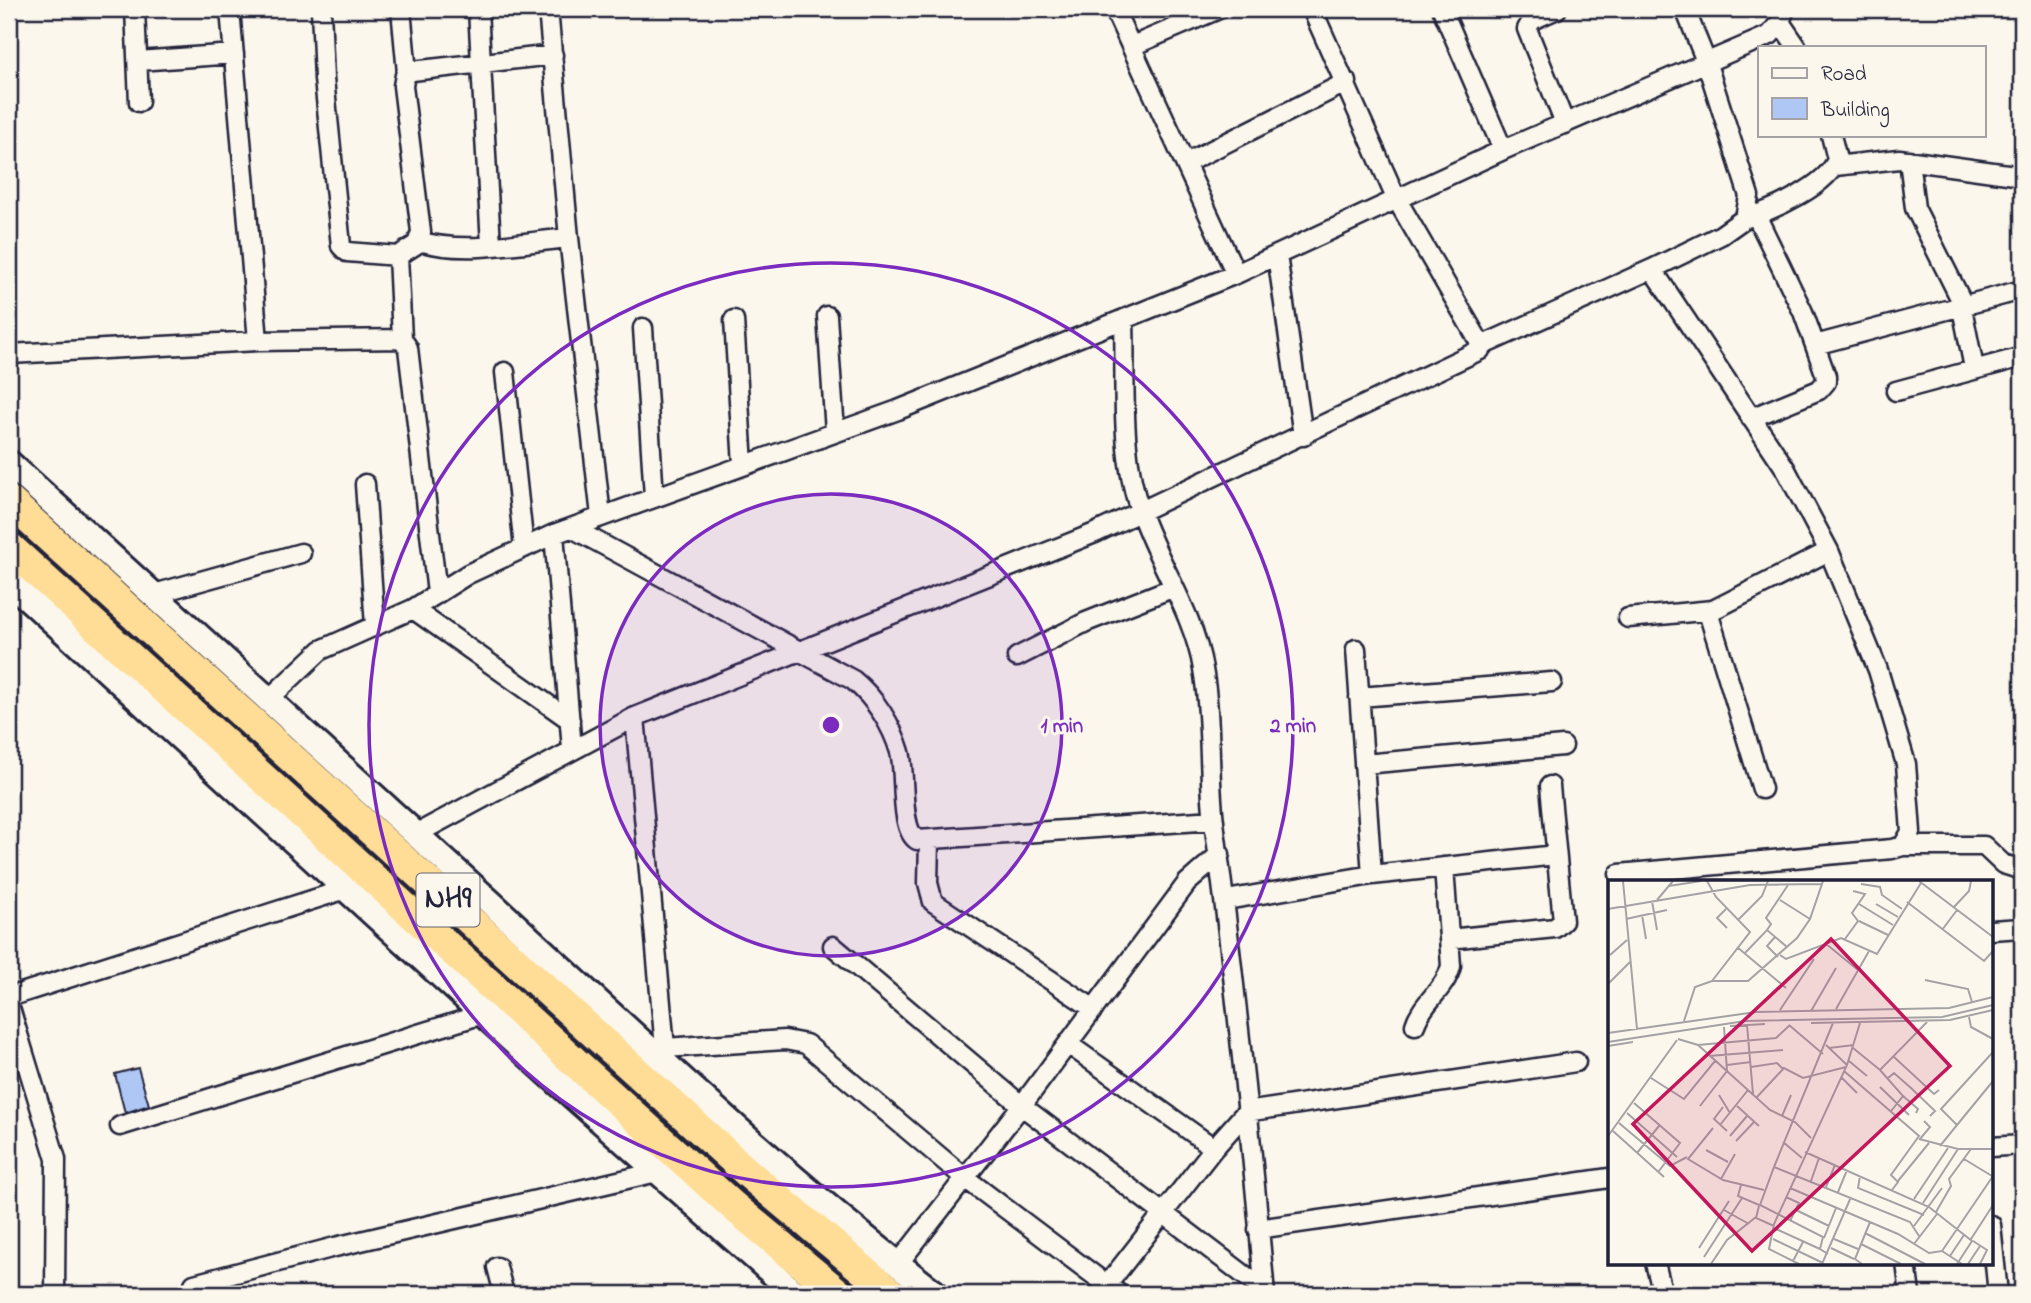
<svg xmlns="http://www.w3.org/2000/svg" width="2031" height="1303" font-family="'Indie Flower',sans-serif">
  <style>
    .building { fill: #aec7f5; stroke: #22223b; stroke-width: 2 }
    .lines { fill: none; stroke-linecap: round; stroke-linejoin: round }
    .minor-casing { stroke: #22223b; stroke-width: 23 }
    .secondary-casing { stroke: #22223b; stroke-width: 30 }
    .trunk-casing { stroke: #22223b; stroke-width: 35 }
    .minor { stroke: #fbf7ec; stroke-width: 18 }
    .secondary { stroke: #fbf7ec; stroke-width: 24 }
    .trunk { stroke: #ffdd96; stroke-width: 30 }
    .ring { fill: none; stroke: #7b2cbf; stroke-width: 3.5 }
    .labels { text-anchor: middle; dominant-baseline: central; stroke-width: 6; stroke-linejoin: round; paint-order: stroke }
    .shield { fill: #fbf7ec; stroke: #636270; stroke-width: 2 }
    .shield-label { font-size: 30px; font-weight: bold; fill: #22223b }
    .inset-road { fill: none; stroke: #a4a2a5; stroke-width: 2 }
    .view { fill: #c2185b; fill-opacity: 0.15; stroke: #c2185b; stroke-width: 3.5 }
    .inset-edge { fill: none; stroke: #22223b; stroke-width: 3.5 }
    .centre { fill: #7b2cbf; stroke: #fbf7ec; stroke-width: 3.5 }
    .ring-label { font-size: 21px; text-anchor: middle; font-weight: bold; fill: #7b2cbf; stroke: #fbf7ec; stroke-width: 6; stroke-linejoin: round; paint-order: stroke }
  </style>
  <rect width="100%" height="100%" fill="#fbf7ec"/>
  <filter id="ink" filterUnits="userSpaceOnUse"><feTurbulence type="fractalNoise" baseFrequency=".0143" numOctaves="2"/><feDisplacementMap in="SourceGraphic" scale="14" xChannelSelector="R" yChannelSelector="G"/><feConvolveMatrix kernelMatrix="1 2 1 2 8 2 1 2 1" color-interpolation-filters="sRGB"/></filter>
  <g filter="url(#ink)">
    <path class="building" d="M138,1068L149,1105L125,1113L115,1074Z"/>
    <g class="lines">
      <g class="minor-casing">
        <path id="minor" d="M135,9L139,102
          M230,9L258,341
          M321,9L324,79L341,246L347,252L398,256
          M401,9L407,73
          M478,9L491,245
          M548,9L569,238L601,516
          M1114,9L1236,274
          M1442,9L1503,150
          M1557,9L1532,20L1527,29L1565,124
          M1780,22L1797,47
          M1132,46L1219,9
          M138,61L234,54
          M1909,160L1915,208L1960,298L1974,368
          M1186,163L1347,82
          M1835,166L1899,159L2022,176
          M1747,218C1773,210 1829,185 1837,159L1831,135
          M419,241C465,255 522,242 569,238
          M1277,255L1303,436
          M827,316L835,432
          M1124,319C1126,381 1119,453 1141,513C1159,565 1194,614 1203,669C1212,719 1208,771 1214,822C1235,979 1251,1137 1265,1294
          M734,320L743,465
          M643,328L654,497
          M402,339L398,256L417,244L421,232L403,86L405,75L412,71L553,55
          M1815,345L2022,290
          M1481,346L1652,269L1721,235L1745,218L1749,196L1707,64L1685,9
          M9,354L258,341L402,339L408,348L437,593
          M505,372L524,548
          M1896,391L2022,357
          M1751,418L1819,390L1826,382V376L1803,312L1756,215
          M365,484L375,626
          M572,528L853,680C875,698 892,725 900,752C906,773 899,828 917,840L1214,820
          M554,534L572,749
          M154,594L301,553
          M413,609L570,720
          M1708,612L1762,789
          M1628,618L1713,610L1829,551
          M1356,649L1372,875
          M1017,657L1086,622L1172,588
          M1359,697L1552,682
          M270,698L321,650L413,609L468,574L554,534L898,410L1236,274L1503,150L1770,35L1780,22L1785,9
          M635,717L666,1059
          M1364,764L1563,746
          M416,834L635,717L1095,533L1480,350V343L1396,198L1312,9
          M929,841L928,883L933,902L1094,1009
          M1903,846H1984L2003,864L2022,870
          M1619,874L1892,849L1903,846L1911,832L1906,764L1878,670L1829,551L1785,468L1652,269
          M1226,900L1372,875L1556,855
          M1991,930L2022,928
          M1449,939L1555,928L1563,921L1550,786
          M833,946L1022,1106L1264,1290
          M9,997L346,889
          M9,1005L56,1159L55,1294
          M1415,1025C1422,1002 1446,989 1451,966L1444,867
          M1068,1044L1214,1148
          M665,1048L785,1040L806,1044L965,1178L1119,1294
          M120,1126L483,1014
          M1991,1147L2022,1145
          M1991,1225L1998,1294
          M1258,1229L1609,1178
          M1655,1263L1663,1294
          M1906,1263L1910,1294
          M898,1264L1032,1092L1187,883L1220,854
          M497,1267L504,1294
          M194,1284L335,1247L657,1172
          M1100,1294L1214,1148L1246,1112L1576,1062"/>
      </g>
      <g class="secondary-casing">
        <path id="secondary" d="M9,463C170,608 330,755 490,902C635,1036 779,1173 936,1294
          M9,581L574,1097L796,1294"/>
      </g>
      <g class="trunk-casing">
        <path id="trunk" d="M9,501L750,1175L892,1294
          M9,547L733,1206L839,1294"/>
      </g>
      <use href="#minor" class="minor"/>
      <use href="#secondary" class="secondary"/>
      <use href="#trunk" class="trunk"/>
    </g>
  </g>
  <circle cx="831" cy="725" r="231" fill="#7b2cbf" fill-opacity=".12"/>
  <g class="ring">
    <circle cx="831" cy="725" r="231"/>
    <circle cx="831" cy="725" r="462"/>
  </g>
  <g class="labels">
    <rect class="shield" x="416.5" y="873.5" width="63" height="53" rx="5"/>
    <g class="shield-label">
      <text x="448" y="900">NH9</text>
    </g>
  </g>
  <g transform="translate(1608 880)">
    <rect width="385" height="385" fill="#fbf7ec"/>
    <path class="inset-road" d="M15,1L29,149M99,1L108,17L142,52L104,101M311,1L385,57M253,4L272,7L274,15L294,29M61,6L93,1M49,20L65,1M172,20L202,39M44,21L49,50M299,22L376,81L385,71M251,24L285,45M268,24L290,37M346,27L361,11L363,1M0,29L142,5L214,4M118,29L109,38L119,48M34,35L38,59M18,39L59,30M130,40L154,16L160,1M251,41L280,55M159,50L163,44L158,38L180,5M334,50L349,30M167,57L159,66L170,77M237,59L250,41L244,33L257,14L245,11M217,63L250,90M129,67L178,108M136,74L159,50L179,67M2,75L19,60M172,75L178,79L233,58L269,74L313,3M317,100L360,109L364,122M0,104L22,82M228,129L261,71M172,130L206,79M203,131L228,88M361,137L363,147L385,159M76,141L87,107L104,101H140L189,58L202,39L215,1M203,143L342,140L385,130M225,143L166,287L302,342L311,356M139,145L145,214M181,145L215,174M122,146L157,144M0,153L148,132L341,128L385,117M70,159L90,165L162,230L187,242L203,258M0,162L137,141L334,137L385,125M90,165L168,158L182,145M218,165L239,185M0,166L25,162M221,168L246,165M245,168L272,190L319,142M101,176L175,170M286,177L326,214L331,210M241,181L259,196M119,185L143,182M143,187L169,183L175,189M272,190L295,216L283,231M236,191L311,256L283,295L290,302L284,310M233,197L249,213M43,198L76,219L107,181M280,198L286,193L303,208L327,231L322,236M272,207L301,235M111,215L122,233M295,216L310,229L308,233M149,217L176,188L195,198L238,187M26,223L72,263L51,291M92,226L119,191L116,147M129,226L151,246M115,227L106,239L119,251M19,233L69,277M174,236L183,215M11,243L62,286L79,277M112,245L140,210M349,245L385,201M105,248L80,279L115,300L156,310M5,251L56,297M0,256L69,160M122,256L139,236M311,259L350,269H385M312,259L322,247L316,241M128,261L146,242M175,262L194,278M332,266L349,245L333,229L385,172M98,270L120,282M197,272L321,327L364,361L349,384M29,273L51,246M356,279L384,296M166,287L152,325L215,357L212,369L220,374M252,296L250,308L316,335M113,299L127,274M203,301L211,278M290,301L321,263M133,305L130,316L151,325M218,307L227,285M182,308L290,354L321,373L334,371L354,384M230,312L239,290M178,317L191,323L182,341M306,319L340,268M315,323L350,269M151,326L148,338L166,346M116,330L141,344M188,330L221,346M328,332L343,306L341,299L363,269M306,346L334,308M168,349L212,369M257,353L317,384M216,358L228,328M165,359L215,383M226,359L250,369M363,359L385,325M365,361L379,370L372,384M253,364L293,384M306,364L329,334M91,368L121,321M223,368L246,379M334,371L385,296M342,376L356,355M96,377L134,318M185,381L195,362M103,384L119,360L148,337M191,384L161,369L166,344L239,185L252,143M214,384L243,317M254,384L247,379L262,342M360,384L372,366"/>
    <path class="view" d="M223,59L342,186L144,371L25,244Z"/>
    <rect width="385" height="385" class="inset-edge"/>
  </g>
  <circle cx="831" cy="725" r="10" class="centre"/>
  <g class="ring-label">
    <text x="1062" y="732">1 min</text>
    <text x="1293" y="732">2 min</text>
  </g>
  <rect width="2031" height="1303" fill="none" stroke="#fbf7ec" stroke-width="35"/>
  <rect x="18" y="18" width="1996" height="1268" fill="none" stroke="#22223b" stroke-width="2.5" filter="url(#ink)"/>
  <rect x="1758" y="46" width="228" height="91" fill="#fbf7ec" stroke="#a4a2a5" stroke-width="2"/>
  <rect x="1772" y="68" width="35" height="10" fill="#fbf7ec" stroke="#a4a2a5" stroke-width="2"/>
  <text x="1821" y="80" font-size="21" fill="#22223b">Road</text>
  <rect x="1772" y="98" width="35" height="21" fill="#aec7f5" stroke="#a4a2a5" stroke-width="2"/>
  <text x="1821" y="116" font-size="21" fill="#22223b">Building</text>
</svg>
